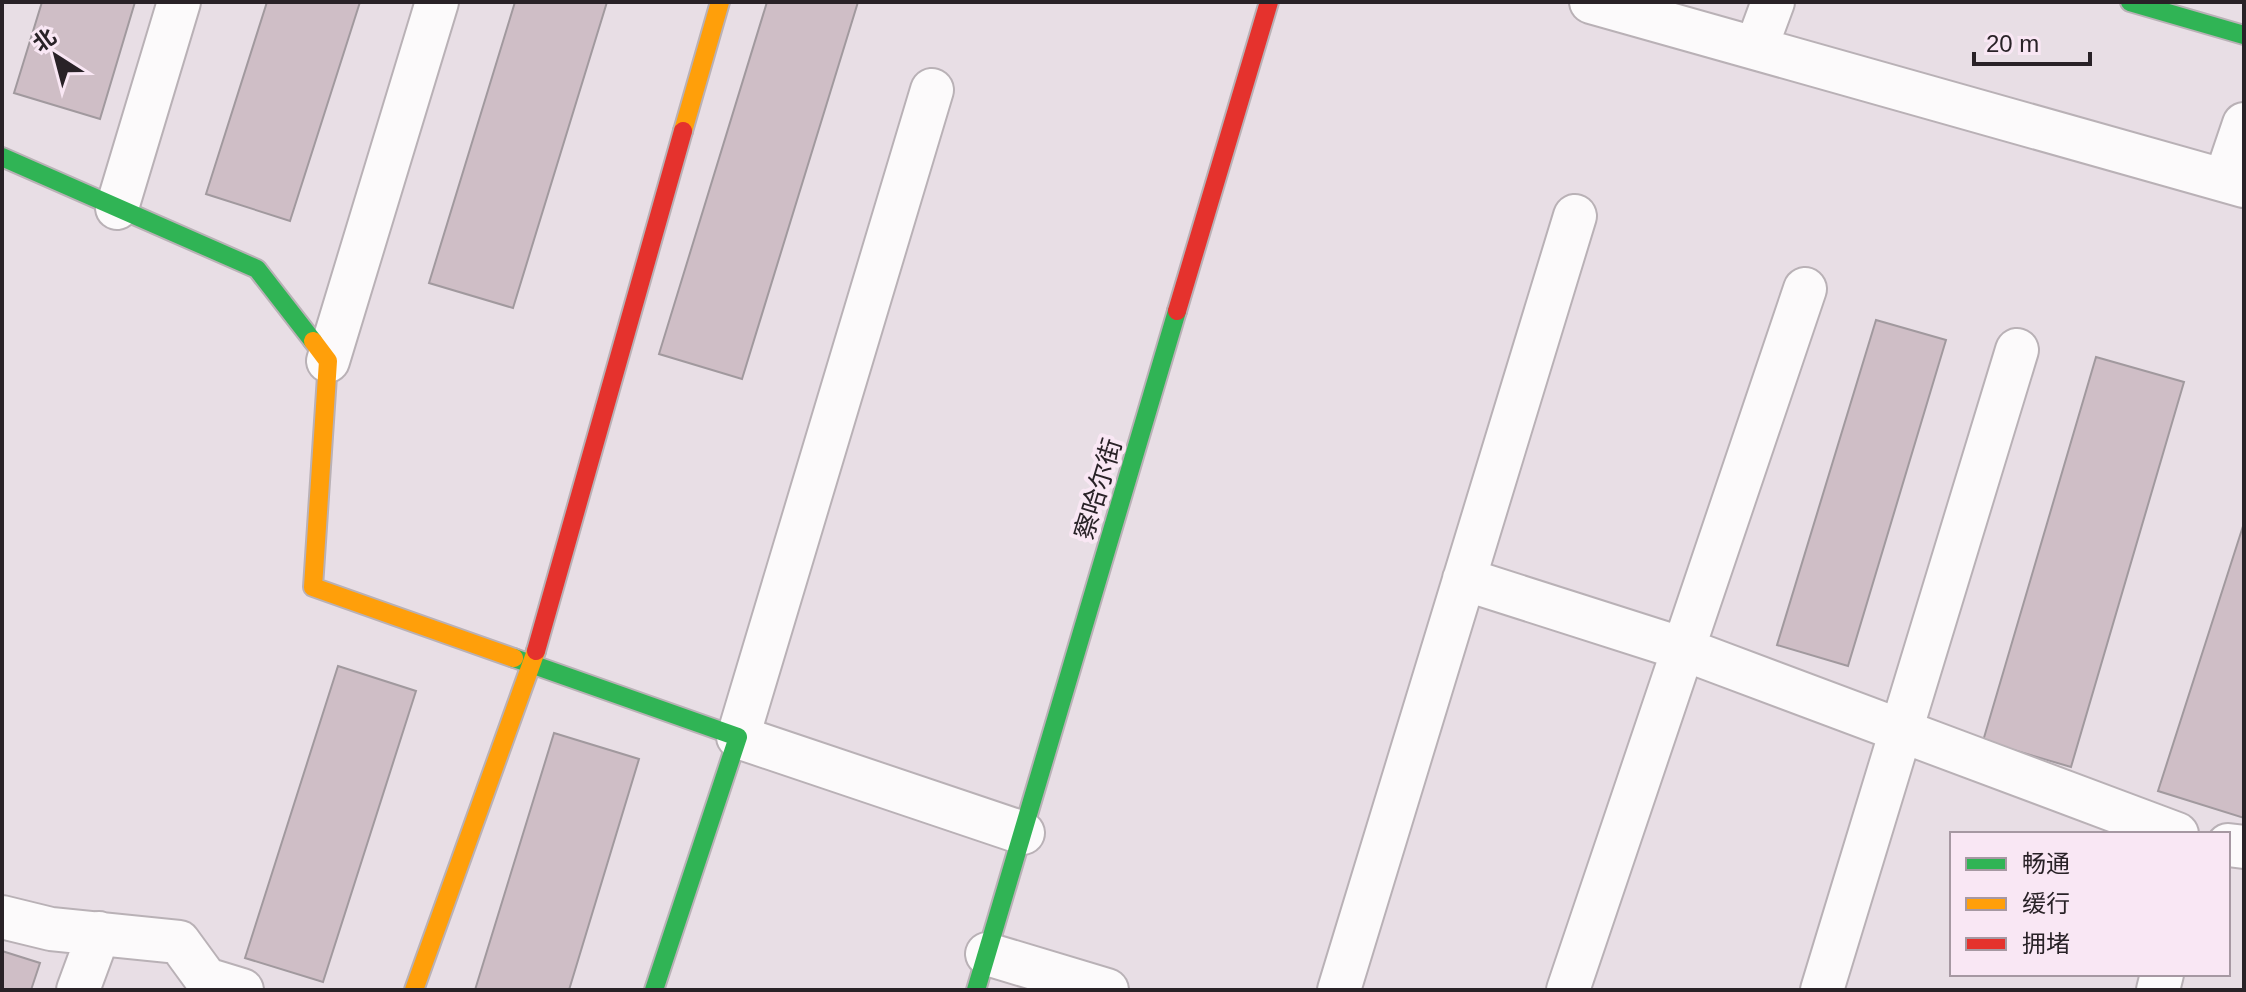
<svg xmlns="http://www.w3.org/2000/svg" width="2246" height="992" font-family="Arial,'Noto Sans SC',sans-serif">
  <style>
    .building { fill: #cfbec6; stroke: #a1999e; stroke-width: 2 }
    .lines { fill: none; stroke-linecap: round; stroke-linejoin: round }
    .street-casing { stroke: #b9b1b6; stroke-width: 46 }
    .fast-casing { stroke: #b9b1b6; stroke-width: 22 }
    .slow-casing { stroke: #b9b1b6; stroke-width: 22 }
    .jam-casing { stroke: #b9b1b6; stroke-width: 22 }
    .street { stroke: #fcfafb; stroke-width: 42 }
    .fast { stroke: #30b455; stroke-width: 18 }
    .slow { stroke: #ff9f0a; stroke-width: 18 }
    .jam { stroke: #e5322d; stroke-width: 18 }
    .labels { text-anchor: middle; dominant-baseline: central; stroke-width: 8; stroke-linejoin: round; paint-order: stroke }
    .street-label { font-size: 26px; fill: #292227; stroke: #f9e7f4 }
  </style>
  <rect width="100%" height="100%" fill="#e8dee5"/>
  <path class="building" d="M42,2H135L100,119L14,93Z
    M267,2H360L290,221L206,194Z
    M515,2H607L513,308L429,283Z
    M767,2H858L742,379L659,354Z
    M1876,320L1946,340L1848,666L1777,645Z
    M2096,357L2184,382L2071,767L1983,741Z
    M2244,523V818L2158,791Z
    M338,666L416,691L323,982L245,958Z
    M554,733L639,759L569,990H475Z
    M2,951L40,963L31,990H2Z"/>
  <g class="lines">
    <g class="street-casing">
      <path id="street" d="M1591,2L2244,186
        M1756,48L1773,2
        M932,90L738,737L1023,833
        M2225,180L2244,124
        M117,208L179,2
        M328,361L437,2
        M1464,579L1683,649L2177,834
        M2228,845L2244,847
        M2,917L51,929L179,942L206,979L242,990
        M987,954L1107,990
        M78,990L99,933
        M1339,990L1575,216
        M1568,990L1805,289
        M1822,990L2017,350
        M2158,990L2162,974"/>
    </g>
    <g class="fast-casing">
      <path id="fast" d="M2130,2L2244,35
        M2,157L257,269L313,341
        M514,658L738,737L654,990
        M976,990L1177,311"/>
    </g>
    <g class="slow-casing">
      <path id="slow" d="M683,131L720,2
        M313,341L328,361L313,587L514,658
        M414,990L536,651"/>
    </g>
    <g class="jam-casing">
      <path id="jam" d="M1177,311L1269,2
        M536,651L683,131"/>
    </g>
    <use href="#street" class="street"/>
    <use href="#fast" class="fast"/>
    <use href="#slow" class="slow"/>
    <use href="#jam" class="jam"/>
  </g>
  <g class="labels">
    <g class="street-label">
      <text transform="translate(1098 489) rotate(-73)">察哈尔街</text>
    </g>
  </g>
  <rect width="2246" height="992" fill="none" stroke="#292227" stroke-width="8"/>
  <rect x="1950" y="832" width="280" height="144" fill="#f9e7f4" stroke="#a698a2" stroke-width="2"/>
  <rect x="1966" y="858" width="40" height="12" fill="#30b455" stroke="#a698a2" stroke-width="2"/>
  <text x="2022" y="872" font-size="24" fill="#292227">畅通</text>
  <rect x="1966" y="898" width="40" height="12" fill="#ff9f0a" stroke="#a698a2" stroke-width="2"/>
  <text x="2022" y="912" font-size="24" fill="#292227">缓行</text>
  <rect x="1966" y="938" width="40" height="12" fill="#e5322d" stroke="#a698a2" stroke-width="2"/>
  <text x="2022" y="952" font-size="24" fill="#292227">拥堵</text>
  <g transform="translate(56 56) rotate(324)" stroke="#f9e7f4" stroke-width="6" paint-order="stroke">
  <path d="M0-6L14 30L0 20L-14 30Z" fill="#292227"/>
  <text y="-12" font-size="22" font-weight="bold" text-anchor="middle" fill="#292227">北</text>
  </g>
  <path d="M1974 52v12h116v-12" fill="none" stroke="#292227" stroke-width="4"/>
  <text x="1986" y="52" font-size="24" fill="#292227" stroke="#f9e7f4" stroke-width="6" paint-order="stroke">20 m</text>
</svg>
